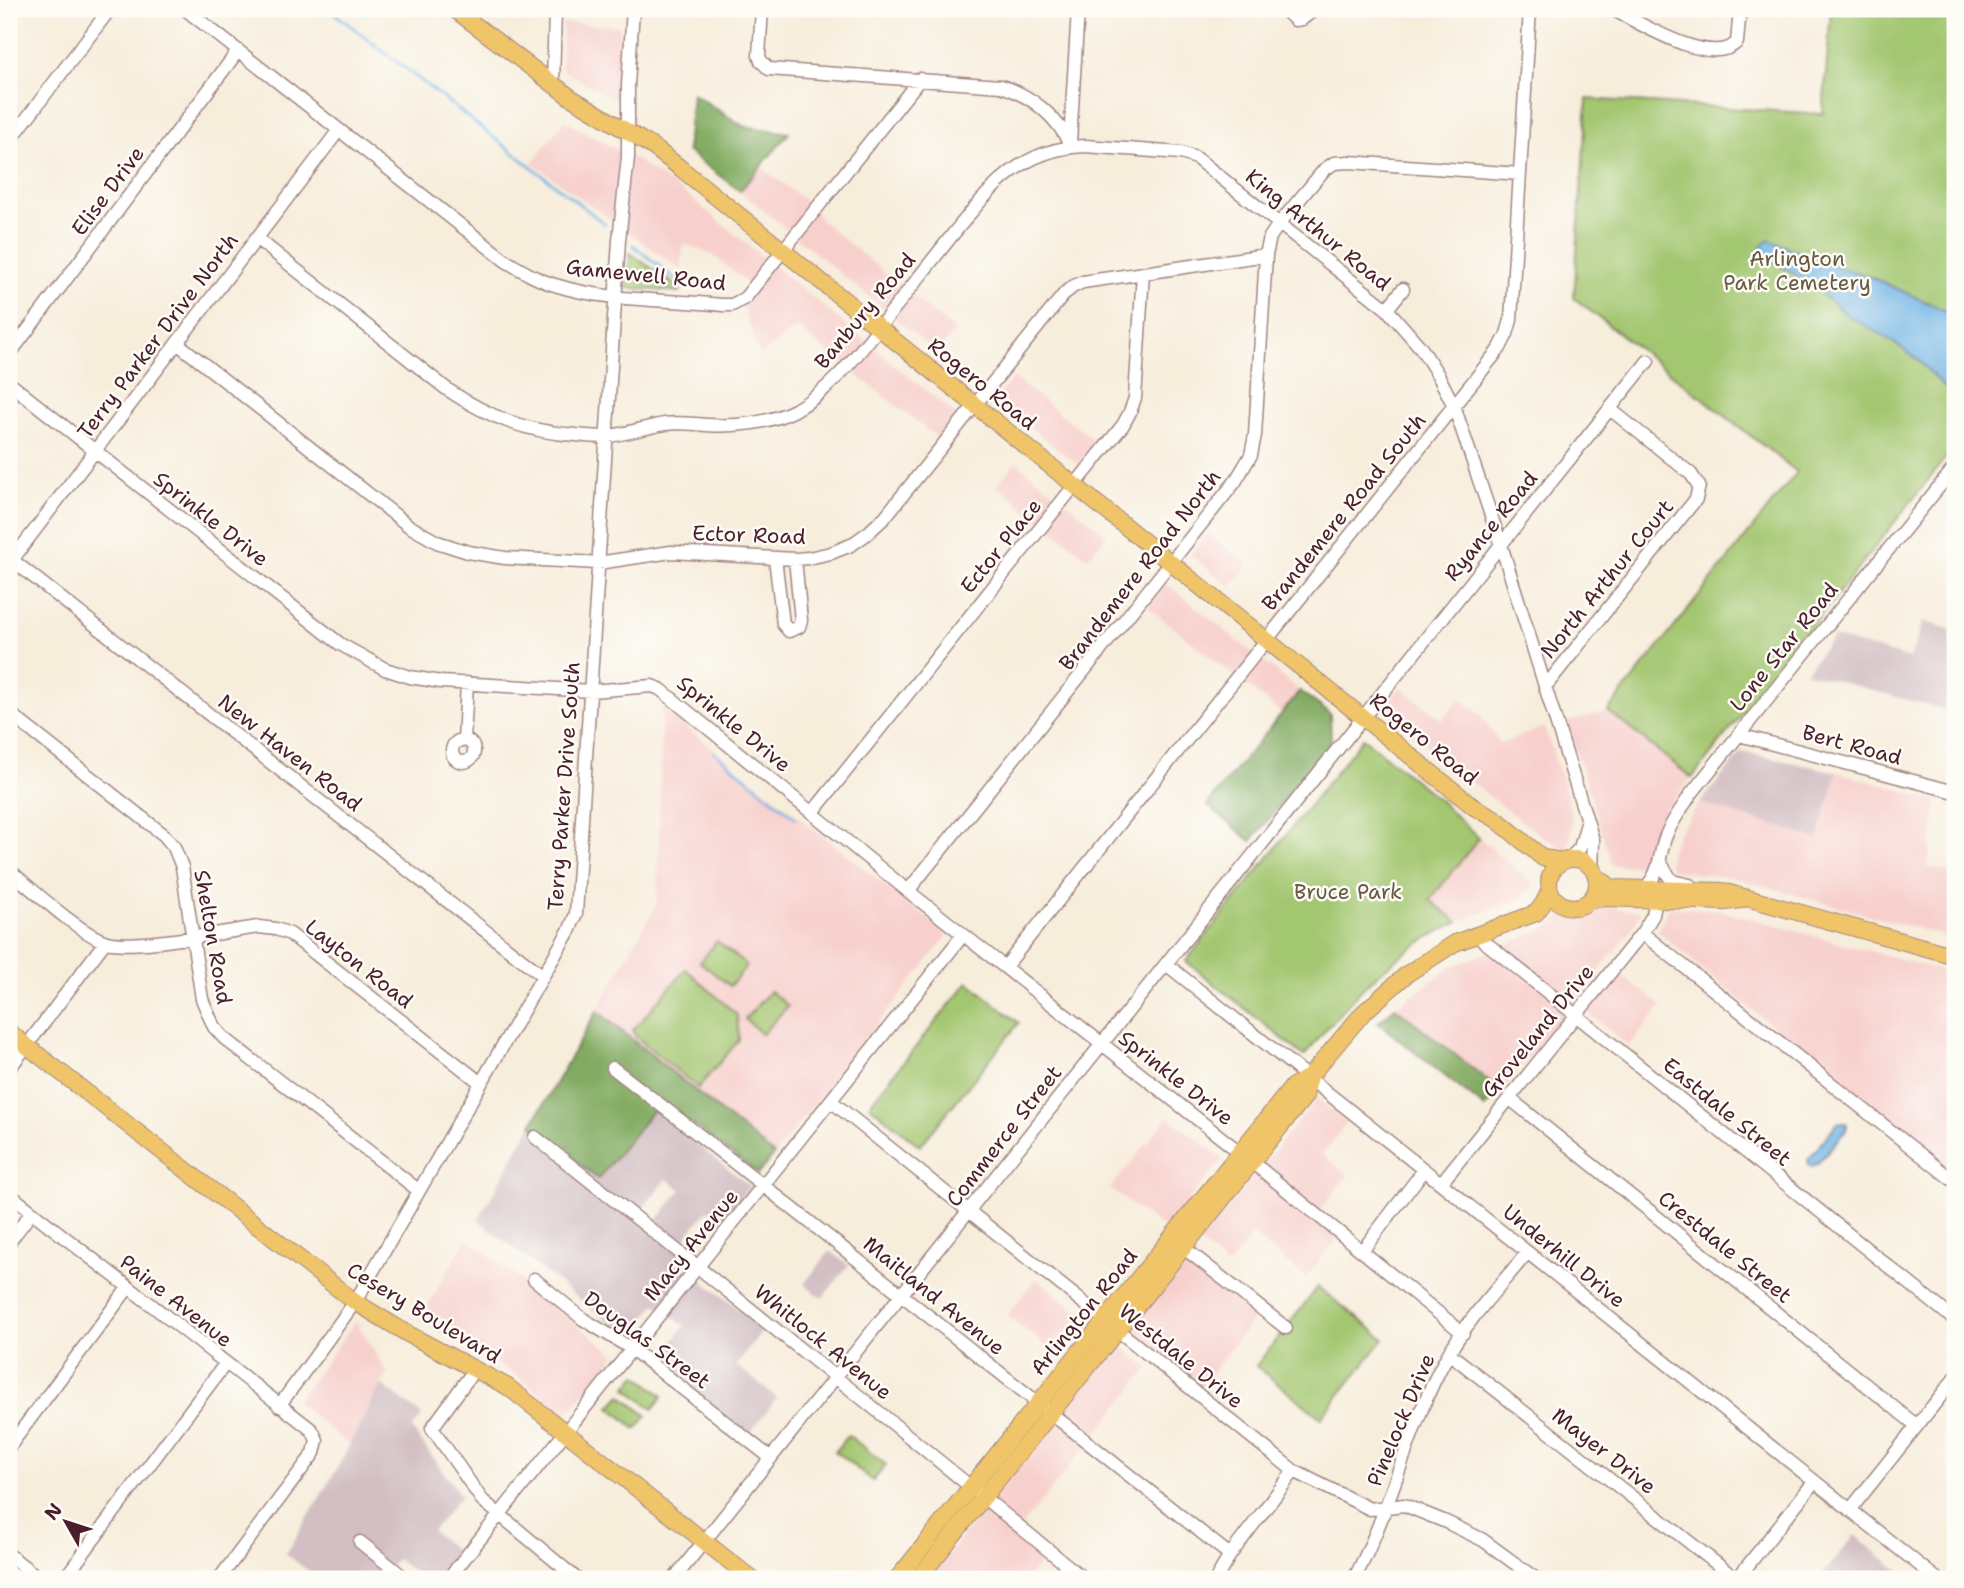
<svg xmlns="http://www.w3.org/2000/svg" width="1964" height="1588" font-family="'Shantell Sans',sans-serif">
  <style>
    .built { fill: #f7d0cd }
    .industrial { fill: #d2bec3; fill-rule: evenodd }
    .green { fill: #a3c670; stroke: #76724e; stroke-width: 2 }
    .forest { fill: #82ab62; stroke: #666546; stroke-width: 2 }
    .water { fill: #6fb4e5; stroke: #5c6a88; stroke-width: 2 }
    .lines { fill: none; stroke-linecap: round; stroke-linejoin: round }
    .stream { stroke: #6fb4e5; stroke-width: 2.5 }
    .minor-casing { stroke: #a08683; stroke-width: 15 }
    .major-casing { stroke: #a08683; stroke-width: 18 }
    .minor { stroke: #fff; stroke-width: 12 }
    .major { stroke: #f0c469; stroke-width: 16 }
    .labels { text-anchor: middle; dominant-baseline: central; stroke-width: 5; stroke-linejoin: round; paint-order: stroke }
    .street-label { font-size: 21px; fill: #4a1f2b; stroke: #fdfcf7 }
    .park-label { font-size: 21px; fill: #695943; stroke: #fdfcf7 }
  </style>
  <rect width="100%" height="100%" fill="#fdfcf7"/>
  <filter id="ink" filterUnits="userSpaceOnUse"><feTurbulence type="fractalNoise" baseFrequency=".0143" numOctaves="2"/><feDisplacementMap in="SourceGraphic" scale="14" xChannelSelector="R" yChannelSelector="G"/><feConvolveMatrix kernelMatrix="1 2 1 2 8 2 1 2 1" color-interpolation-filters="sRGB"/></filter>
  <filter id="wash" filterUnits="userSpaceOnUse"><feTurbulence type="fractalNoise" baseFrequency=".00686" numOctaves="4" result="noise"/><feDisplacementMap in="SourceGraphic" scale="28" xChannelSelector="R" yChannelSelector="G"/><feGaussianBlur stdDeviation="1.57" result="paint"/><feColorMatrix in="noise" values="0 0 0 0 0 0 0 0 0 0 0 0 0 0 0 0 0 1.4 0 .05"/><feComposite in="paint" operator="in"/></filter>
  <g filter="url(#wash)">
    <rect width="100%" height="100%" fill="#f7eddb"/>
    <path class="built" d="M563,23L620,26L617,101L561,69Z
      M564,120L639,162L687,195L957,416L939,439L797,328L760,355L743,308L747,283L711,254L683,244L681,270L532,163Z
      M760,166L808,203L823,222L955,331L937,353L740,191Z
      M1013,377L1097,442L1078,465L995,399Z
      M1016,462L1107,535L1088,558L996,486Z
      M1208,533L1248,565L1231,586L1190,555Z
      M1167,584L1300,691L1281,713L1148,607Z
      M1401,687L1442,720L1460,698L1481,716L1500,744L1544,727L1563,782L1572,817L1571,839L1565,850L1540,835L1498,803L1383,710Z
      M662,708L948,935L774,1155L597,1011L657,903Z
      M1608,711L1692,778L1665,811L1658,823L1649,849L1647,866L1612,865L1567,722Z
      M1837,772L1937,801L1928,866L1955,874V939L1736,878L1672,870L1669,865L1671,850L1677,835L1700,803L1818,839Z
      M1479,838L1535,885L1521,898L1458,922L1430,900Z
      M1572,901L1641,912L1629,933L1501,1091L1395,1007L1453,966L1543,930L1558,918Z
      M1669,907L1718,910L1955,974V1172L1702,969L1658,931Z
      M1618,973L1662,1006L1629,1046L1587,1012Z
      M1317,1098L1347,1123L1322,1154L1348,1175L1318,1212L1343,1232L1306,1278L1253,1235L1227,1267L1200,1242Z
      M1168,1117L1223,1159L1165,1229L1110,1189Z
      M467,1238L616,1355L566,1415L507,1369L419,1320Z
      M1186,1260L1256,1317L1201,1386L1130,1329Z
      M1036,1278L1091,1321L1062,1358L1007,1316Z
      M356,1321L387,1373L349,1445L296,1402Z
      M1117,1343L1149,1368L1016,1533L1045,1557L1027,1579H929Z"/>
    <path class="industrial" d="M1923,621L1955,631V713L1805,672L1833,637L1910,659Z
      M1742,752L1837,772L1818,839L1700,803Z
      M653,1110L750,1186L722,1220L708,1210L679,1245L694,1256L685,1267L764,1329L736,1365L777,1398L749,1434L657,1363L685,1326L656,1304L629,1338L478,1220L532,1124L598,1179ZM667,1179L681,1190L652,1226L638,1214Z
      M830,1251L849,1265L822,1298L804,1284Z
      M381,1384L422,1415L412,1429L461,1496L432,1531L458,1553L436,1579H422L397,1559L381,1579H319L286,1554L340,1463Z
      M1855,1535L1909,1579H1819Z"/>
    <path class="green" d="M1831,9H1955V446L1692,778L1608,711L1797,472L1574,298L1587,99L1823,114Z
      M630,253L680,288V292L628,288Z
      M1363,738L1438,799L1479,838L1430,900L1458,922C1389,953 1350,999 1304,1056L1186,961Z
      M717,941L747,966L730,986L700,962Z
      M686,969L737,1015L739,1040L698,1088L635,1036L633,1030Z
      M968,982L1019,1023L920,1146L869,1105Z
      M770,991L788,1006L762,1034L745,1019Z
      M1318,1287L1384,1339L1321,1418L1256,1366Z
      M637,1375L663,1396L653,1409L626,1388Z
      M621,1395L647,1416L636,1429L610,1407Z
      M848,1435L886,1465L873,1481L835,1451Z"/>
    <path class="forest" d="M692,93L743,126L789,133L740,191L687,151Z
      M1300,691L1330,714L1331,741L1251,841L1207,805Z
      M1395,1007L1501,1091L1485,1108L1378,1023Z
      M597,1011L774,1155L758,1174L662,1102L653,1110L598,1179L532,1124Z"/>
    <path class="water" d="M1769,240L1829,264L1871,277L1955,315V398L1917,359L1884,336L1848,316L1814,287L1757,251Z
      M1843,1122L1847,1124L1846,1130L1818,1163L1812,1167L1809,1165L1808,1160L1837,1123Z"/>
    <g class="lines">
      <path class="stream" d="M329,9L605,224
        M633,245L679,282
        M713,751L796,818"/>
    </g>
  </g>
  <g filter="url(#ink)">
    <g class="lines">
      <g class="minor-casing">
        <path id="minor" d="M185,9L506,261C521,270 537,280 555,285C608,302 668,299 723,305H732L745,298L920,79
          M762,9L759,56L761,61L769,69L1001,86C1030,95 1059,117 1070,146
          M1284,9L1295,20L1302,19L1315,9
          M1612,9C1638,22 1712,69 1737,42L1740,9
          M553,85L555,9
          M9,142L110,9
          M1070,142L1078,9
          M256,238L448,390C489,417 526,432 576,435C586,436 598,438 608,436C627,434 646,427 665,424C679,422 693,424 707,425C736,427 770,423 795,410C831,390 856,356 881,325C906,294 930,263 954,233C991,187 1022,148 1085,146L1181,153L1196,158L1387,309L1421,348L1438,375L1454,406L1501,545L1593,840L1592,869
          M1387,309L1403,289
          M177,343L409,526L437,542L468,552L505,558L598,563L671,552L795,559L808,558L831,553L851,545L868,533L885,517L1065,293L1074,286L1083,282L1266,255
          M9,355L238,51
          M9,383L340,644L385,669L410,677L441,682L591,691L652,686L660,689L908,891L1252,1162L1463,1333
          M775,558L783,624L789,631L799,627L801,620L795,559
          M12,560L543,976
          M9,564L339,130
          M1545,687L1696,499L1699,486L1691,474L1610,409
          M9,713L164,835L174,847L182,867L202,999L214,1027L224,1038L418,1190
          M1739,735L1955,792
          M452 751a11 11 0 1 1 22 0a11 11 0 1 1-22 0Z
          M464,740L467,683
          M813,812L1123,425L1130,412L1135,398L1143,273
          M1569,859L1580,848L1587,823
          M1660,862L1672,881L1690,885
          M9,870C33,890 77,931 104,941C128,951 228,931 259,927L276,929L290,934L481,1083
          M1645,888C1660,874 1659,856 1665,838C1671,822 1682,808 1691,794L1955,467
          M908,891L1235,482L1251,455L1255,435L1266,255L1270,237L1279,224L1324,170L1334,163L1349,162L1520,174
          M1642,933L1955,1182
          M1475,934L1955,1320
          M1166,964L1937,1579
          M1005,967L1500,348L1507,334L1511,320L1530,9
          M613,1068C820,1228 1024,1393 1230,1555
          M9,1069L105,942
          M1509,1098L1917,1426
          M831,1101L1294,1471L1370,1509L1404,1505L1446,1522L1483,1540L1536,1579
          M535,1137L859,1396L1084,1579
          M1442,1182L1642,933L1653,915L1656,900
          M9,1194L312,1430L317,1440L314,1453L219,1579
          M9,1242L32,1212
          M1179,1244L1286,1328
          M1362,1251L1424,1170
          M534,1279L583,1319L632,1349L771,1458
          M1449,1353L1736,1579
          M475,1369L432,1428L482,1500L577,1579
          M279,1406L355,1302L570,929L576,914L619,240L628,157V85L633,9
          M9,1447L128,1288
          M1850,1510L1955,1378
          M360,1542L406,1579
          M9,1555L40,1579
          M64,1579L225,1364
          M448,1579L963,935
          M674,1579L1648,361
          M1216,1579L1230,1555L1294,1471
          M1354,1579C1392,1509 1407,1428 1446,1358C1467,1320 1500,1286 1527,1253
          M1737,1579L1814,1482"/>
      </g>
      <g class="major-casing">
        <path id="major" d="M454,9L570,97L653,147L679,167L1474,807L1496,819L1543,858L1562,861
          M1549 883a24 24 0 1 1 48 0a24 24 0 1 1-48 0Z
          M1596,876L1612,888L1722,891L1955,956
          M1590,900L1603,898L1725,902L1741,900
          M9,1032L355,1302L408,1334L508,1387L752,1579
          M897,1579L1293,1086L1309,1077L1363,1013L1407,974L1455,943L1536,913L1543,904L1550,890
          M918,1579L1305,1096L1309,1077"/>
      </g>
      <use href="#minor" class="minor"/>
      <use href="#major" class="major"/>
    </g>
  </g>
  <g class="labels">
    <g class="street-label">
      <text transform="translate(108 191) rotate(-53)">Elise Drive</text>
      <text transform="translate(1318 230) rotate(39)">King Arthur Road</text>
      <text transform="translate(646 275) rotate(6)">Gamewell Road</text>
      <text transform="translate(865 311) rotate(-50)">Banbury Road</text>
      <text transform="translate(158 336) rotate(-53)">Terry Parker Drive North</text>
      <text transform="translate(982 384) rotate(39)">Rogero Road</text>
      <text transform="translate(1344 512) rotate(-51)">Brandemere Road South</text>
      <text transform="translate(211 519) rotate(38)">Sprinkle Drive</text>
      <text transform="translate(1491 526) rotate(-51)">Ryance Road</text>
      <text transform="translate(749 535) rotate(2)">Ector Road</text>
      <text transform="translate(1001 546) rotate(-51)">Ector Place</text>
      <text transform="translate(1140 570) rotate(-52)">Brandemere Road North</text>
      <text transform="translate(1607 579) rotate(-51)">North Arthur Court</text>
      <text transform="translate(1784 647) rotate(-51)">Lone Star Road</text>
      <text transform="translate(734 724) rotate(39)">Sprinkle Drive</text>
      <text transform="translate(1424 739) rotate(39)">Rogero Road</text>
      <text transform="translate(1852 745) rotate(15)">Bert Road</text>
      <text transform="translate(290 753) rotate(38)">New Haven Road</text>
      <text transform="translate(564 786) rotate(-86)">Terry Parker Drive South</text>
      <text transform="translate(213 937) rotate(80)">Shelton Road</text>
      <text transform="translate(359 964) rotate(38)">Layton Road</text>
      <text transform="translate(1538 1031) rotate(-51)">Groveland Drive</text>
      <text transform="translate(1176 1078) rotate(38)">Sprinkle Drive</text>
      <text transform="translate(1727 1112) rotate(39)">Eastdale Street</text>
      <text transform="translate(1004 1136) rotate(-52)">Commerce Street</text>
      <text transform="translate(691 1245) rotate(-51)">Macy Avenue</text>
      <text transform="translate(1725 1247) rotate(39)">Crestdale Street</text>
      <text transform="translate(1564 1256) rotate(39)">Underhill Drive</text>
      <text transform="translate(934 1296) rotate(39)">Maitland Avenue</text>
      <text transform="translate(176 1301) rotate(38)">Paine Avenue</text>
      <text transform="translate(1084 1312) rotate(-51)">Arlington Road</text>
      <text transform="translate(424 1313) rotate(31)">Cesery Boulevard</text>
      <text transform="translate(647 1340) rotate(36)">Douglas Street</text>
      <text transform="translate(823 1342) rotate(39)">Whitlock Avenue</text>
      <text transform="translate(1181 1356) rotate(39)">Westdale Drive</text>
      <text transform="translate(1401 1420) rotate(-67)">Pinelock Drive</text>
      <text transform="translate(1604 1451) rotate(38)">Mayer Drive</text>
    </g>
    <g class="park-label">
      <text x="1797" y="259">Arlington<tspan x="1797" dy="24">Park Cemetery</tspan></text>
      <text x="1348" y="892">Bruce Park</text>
    </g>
  </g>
  <rect width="1964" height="1588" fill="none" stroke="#fdfcf7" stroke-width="35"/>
  <g transform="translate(66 1522) rotate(309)" stroke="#fdfcf7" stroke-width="5" paint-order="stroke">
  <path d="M0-5L12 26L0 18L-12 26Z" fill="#4a1f2b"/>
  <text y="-10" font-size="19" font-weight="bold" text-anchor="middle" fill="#4a1f2b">N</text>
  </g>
</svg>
